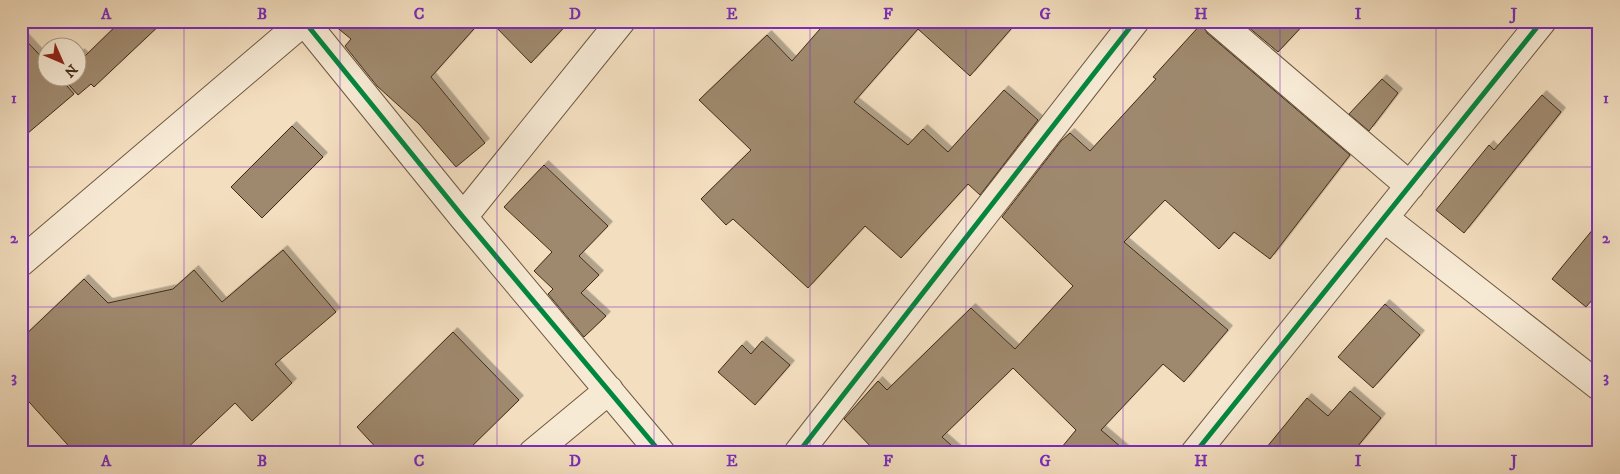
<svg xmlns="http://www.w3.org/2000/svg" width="1620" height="474" font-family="'IM FELL DW Pica',serif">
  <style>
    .building { fill: #9f896e; stroke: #432c17; filter: url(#shadow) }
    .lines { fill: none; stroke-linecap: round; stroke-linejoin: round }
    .street-casing { stroke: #6f5841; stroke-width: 30 }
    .street { stroke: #f7ead5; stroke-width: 28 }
    .cycleway-casing { stroke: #f7ead5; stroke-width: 8 }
    .cycleway { stroke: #00873e; stroke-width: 5 }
    .grid { fill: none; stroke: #7b2cbf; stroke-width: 1; stroke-opacity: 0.55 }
    .neatline { fill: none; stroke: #7b2cbf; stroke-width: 2 }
    .grid-label { font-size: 16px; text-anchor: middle; font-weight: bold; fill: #7b2cbf }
  </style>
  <defs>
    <filter id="shadow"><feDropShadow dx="4.5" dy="-4.5" stdDeviation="0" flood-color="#0004"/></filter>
  </defs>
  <rect width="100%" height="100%" fill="#f3debf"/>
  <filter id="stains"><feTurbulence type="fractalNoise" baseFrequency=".004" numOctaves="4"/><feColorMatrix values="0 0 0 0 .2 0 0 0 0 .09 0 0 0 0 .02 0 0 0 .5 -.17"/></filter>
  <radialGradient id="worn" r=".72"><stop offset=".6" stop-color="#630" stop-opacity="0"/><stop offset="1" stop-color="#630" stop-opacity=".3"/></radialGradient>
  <path class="building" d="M121,21H164L94,87L91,84L78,95L63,78H78V56L80,53L84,57Z
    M329,21H481L431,77L485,143L456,167L419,124L377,86L345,46L351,39Z
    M490,21H570L531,63Z
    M827,21H1018L970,76L918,29L854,102L908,145L923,129L948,152L1004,90L1038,120L980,195L968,184L901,258L865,226L808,288L733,219L726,225L701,199L751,150L699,100L767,35L792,61Z
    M1241,21H1307L1278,52Z
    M1202,23L1207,33L1350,155L1270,259L1234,232L1219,249L1165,200L1124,242L1228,330L1184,382L1163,364L1101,430L1128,453H1057L1076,430L1013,368L942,437L960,453H877L844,419L878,381L887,390L971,308L1015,349L1073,286L1002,217L1061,141L1070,133L1090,151L1156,79L1153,77Z
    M21,35L48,64V78H60L74,94L21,139Z
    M1382,79L1398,93L1369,131L1349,114Z
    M1542,95L1561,112L1464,233L1436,210L1489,145L1494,150Z
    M292,126L323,157L262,218L231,187Z
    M544,165L608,226L579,256L599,275L581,293L606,316L584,337L548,294L553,289L534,271L552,252L504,207Z
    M1599,222V292L1586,307L1552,279Z
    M283,250L336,312L275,364L292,383L252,421L235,403L182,453H75L21,393V339L84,279L108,303L173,289L194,270L222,302Z
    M1385,304L1420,335L1373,388L1338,357Z
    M453,332L519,400L465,453H381L357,427Z
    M762,341L790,365L755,405L718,372L742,345L751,354Z
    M1350,391L1381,418L1352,453H1262L1307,398L1328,416Z"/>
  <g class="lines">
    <g class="street-casing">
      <path id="street" d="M304,21L463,217L661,453
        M1217,21L1410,186
        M463,217L621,21
        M1384,218L1599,386
        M21,262L304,21
        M533,453L609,390
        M798,453L1135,21
        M1195,453L1542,21"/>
    </g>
    <use href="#street" class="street"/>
    <g class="cycleway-casing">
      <path id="cycleway" d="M304,21L463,217L661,453
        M798,453L1135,21
        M1195,453L1542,21"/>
    </g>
    <use href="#cycleway" class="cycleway"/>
  </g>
  <path class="grid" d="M184,21V453M340,21V453M497,21V453M654,21V453M810,21V453M966,21V453M1123,21V453M1280,21V453M1436,21V453M21,167H1599M21,307H1599"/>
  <rect width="1620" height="474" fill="none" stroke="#f3debf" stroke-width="55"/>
  <g transform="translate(62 62) rotate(135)"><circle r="24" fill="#f7ead5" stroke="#af9e89"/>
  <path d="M0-4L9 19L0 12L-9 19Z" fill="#8f2418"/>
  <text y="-8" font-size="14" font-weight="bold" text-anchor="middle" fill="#432c17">N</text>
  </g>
  <rect x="28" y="28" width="1564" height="418" class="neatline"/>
  <g class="grid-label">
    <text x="106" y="19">A</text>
    <text x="262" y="19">B</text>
    <text x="419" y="19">C</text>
    <text x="575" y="19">D</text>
    <text x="732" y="19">E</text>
    <text x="888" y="19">F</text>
    <text x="1045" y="19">G</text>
    <text x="1201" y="19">H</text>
    <text x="1358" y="19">I</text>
    <text x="1514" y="19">J</text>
    <text x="14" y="103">1</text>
    <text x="1606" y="103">1</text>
    <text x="14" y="243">2</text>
    <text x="1606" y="243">2</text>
    <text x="14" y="382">3</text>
    <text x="1606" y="382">3</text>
    <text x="106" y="466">A</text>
    <text x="262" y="466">B</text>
    <text x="419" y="466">C</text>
    <text x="575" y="466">D</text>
    <text x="732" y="466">E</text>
    <text x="888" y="466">F</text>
    <text x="1045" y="466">G</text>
    <text x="1201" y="466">H</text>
    <text x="1358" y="466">I</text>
    <text x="1514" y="466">J</text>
  </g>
  <rect width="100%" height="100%" filter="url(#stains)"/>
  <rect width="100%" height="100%" fill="url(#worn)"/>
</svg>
